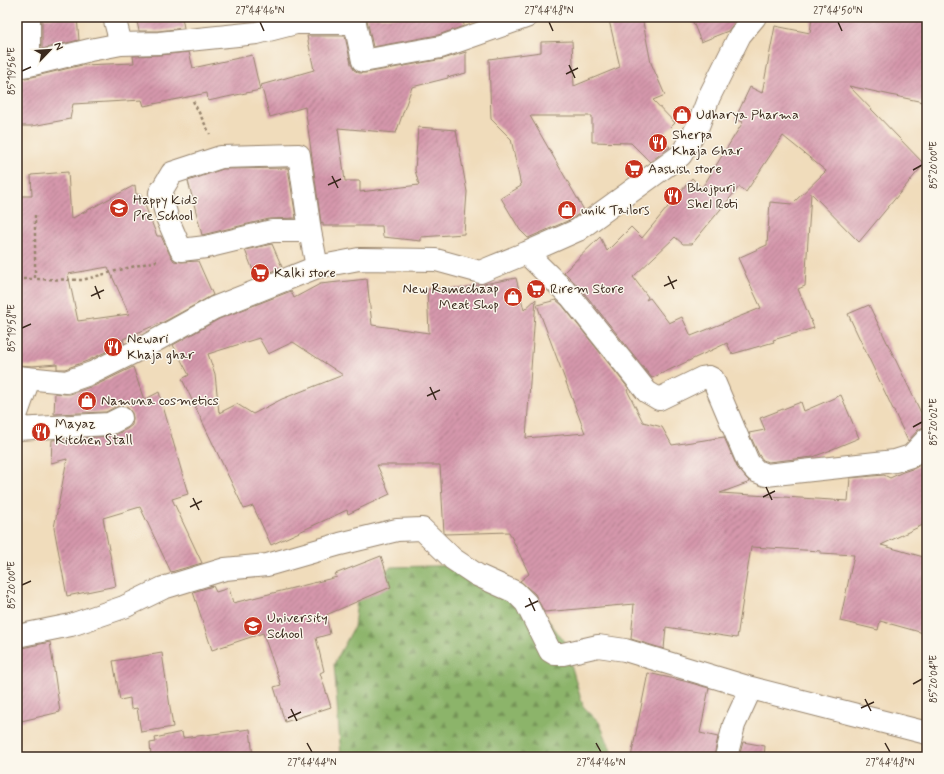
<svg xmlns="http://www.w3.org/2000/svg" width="944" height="774" font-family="Mynerve,sans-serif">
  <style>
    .forest { fill: url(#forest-firs); stroke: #646f44 }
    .building { fill: url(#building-hatch); fill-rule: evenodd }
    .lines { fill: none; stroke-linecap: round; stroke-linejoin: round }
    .minor-casing { stroke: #96836c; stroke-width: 24 }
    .path { stroke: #96836c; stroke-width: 2.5; stroke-dasharray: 3 3; stroke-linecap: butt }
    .minor { stroke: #fff; stroke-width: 22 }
    .ticks { fill: none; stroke: #3b2a1e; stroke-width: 1.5 }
    .labels { text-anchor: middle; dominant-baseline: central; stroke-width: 3; stroke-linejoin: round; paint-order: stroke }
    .poi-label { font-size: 14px; fill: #3b2a1e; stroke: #fbf7ec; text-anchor: start }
    .neatline { fill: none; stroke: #3b2a1e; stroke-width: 1.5 }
    .ticks-label { font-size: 10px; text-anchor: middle; fill: #3b2a1e }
  </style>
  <defs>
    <pattern id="forest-firs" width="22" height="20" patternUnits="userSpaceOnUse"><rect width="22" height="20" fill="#8cb46a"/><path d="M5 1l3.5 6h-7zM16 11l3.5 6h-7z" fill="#749357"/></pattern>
    <pattern id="building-hatch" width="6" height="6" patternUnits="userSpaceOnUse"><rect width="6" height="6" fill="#d597ac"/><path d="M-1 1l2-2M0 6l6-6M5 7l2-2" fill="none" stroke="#ae7b8b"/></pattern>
  </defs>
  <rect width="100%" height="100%" fill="#fbf7ec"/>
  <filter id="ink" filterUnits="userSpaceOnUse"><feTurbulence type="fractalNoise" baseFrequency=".025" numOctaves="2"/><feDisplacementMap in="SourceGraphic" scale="8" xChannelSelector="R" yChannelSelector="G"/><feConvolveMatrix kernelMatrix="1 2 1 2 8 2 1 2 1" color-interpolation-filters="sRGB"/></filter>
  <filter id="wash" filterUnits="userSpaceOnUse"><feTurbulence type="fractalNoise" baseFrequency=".012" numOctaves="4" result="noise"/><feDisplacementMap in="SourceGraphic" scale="16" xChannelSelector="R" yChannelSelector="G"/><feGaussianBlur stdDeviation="0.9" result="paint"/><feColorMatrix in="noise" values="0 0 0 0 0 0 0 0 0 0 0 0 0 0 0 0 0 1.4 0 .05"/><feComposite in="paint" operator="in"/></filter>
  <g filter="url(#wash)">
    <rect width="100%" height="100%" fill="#f0dcbb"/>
    <path class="forest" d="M468,565L546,617L565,643L583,706L599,722L614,757H341L334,664L354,627L358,590L391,567Z"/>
    <g id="blocks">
      <path class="building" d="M58,17H77L79,40L42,49V18Z
        M136,17H182L184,28L158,31H139Z
        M366,17H463L464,26L438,35L373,47L367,20Z
        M623,17H642L651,63L665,95L653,100L675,123L661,137L670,147L650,162L631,143L592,142V116H530L584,210L572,219L528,238L520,230L501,198L521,186L511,139L491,119L489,59L541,52V42L572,41L574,86L620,67L609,20Z
        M691,17H739L728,31L701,42Z
        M812,17H927V84L923,102L849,86L924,164L859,242L811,193L805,286L798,289L814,328L773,340L774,342L732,354L727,343L652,378L581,289L564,272L600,237L607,251L631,227L642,238L692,178L702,188L743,122L735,119L750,87L762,93L775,26L810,33ZM783,136L826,171L792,204L770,202L767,245L738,258L761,308L691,336L682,317L669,323L650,298L646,300L648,297L633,277L675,237L683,244H692L739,187L746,192Z
        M307,36H345L351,64L354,70L359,73H365L443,59L466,52V73L450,77L448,75V78L412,87L396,133L338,128L345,181H360V192L419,185L415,170L418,127L456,130L467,192L464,234L421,237V241L383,237L382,226H323V222L321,223L305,107L270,117L261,85L314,70Z
        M189,52L193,68L252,55L260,90L208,101L207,93L144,106L142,100L73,104L70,119L32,126H17V79L32,77L82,65L134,63L133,56L160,55Z
        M288,168L296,218L269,219L202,235L188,181L223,169Z
        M68,172L71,219L135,185L136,194L141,195L157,236H161L170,255L174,261L182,262L198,261L213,295L160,324V323L123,339L124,343L87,361L65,369H57V364L32,366L17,365V196H32L31,175ZM108,267L129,314L78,321L68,274Z
        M272,244L282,267L256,278L245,250Z
        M516,278L524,310L536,299L526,438L585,433L537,305L556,300L562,305L629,389L627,390L643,422L662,427L672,445L724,437L737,467L747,479L750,482L720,493L848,501L850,478L884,475L890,478L903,472L915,468L920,465L927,457V523L881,545L927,558V634L880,621L878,630L840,621L854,555L821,553V551L751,547L737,638L666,627L664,649L631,639L634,604L544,612L535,594L520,581L529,574L509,532L445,534L444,533L440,465H377L390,494L348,514L347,510L271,545L253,506L244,509L182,379L189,375L173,345L219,319L291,291L294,298L320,284L367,279L372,325L429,333L427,289L463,288ZM259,338L268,354L293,342L343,375L282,399L253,414L237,404L219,413L215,374L208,354Z
        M869,305L927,425V427H923L918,430L908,441L848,314Z
        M133,367L144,400L159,392L188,494L172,499L202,563L171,572L140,507L103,518L116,586L67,596L54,528L67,459L51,463L52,440L110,436L115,435L127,429L132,425L133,418L132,413L128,408L121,406L115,407L106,412L54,414L55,393L65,394H70L96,385Z
        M841,395L859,438L830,450H831L813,457L768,462L763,460L759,455L749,433L765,430L760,418L801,402L804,411Z
        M381,556L391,587L326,615L330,634L316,638L324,671L320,673L331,707L285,722L274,687L281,685L263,633L212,650L193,592L213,586L216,592L229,588L233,603L337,577L335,574Z
        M50,642L60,712L17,722V649Z
        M162,653L173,727L141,732L137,708L131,709L130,698L120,700L113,661Z
        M648,673L684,681L709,688L700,733L718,737L714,757H631Z
        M250,729L253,757H151L150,743L156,742L155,738L182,732L183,738Z
        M743,742L765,746L764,757H739Z"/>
    </g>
  </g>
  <g filter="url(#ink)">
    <use href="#blocks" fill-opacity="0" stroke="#96836c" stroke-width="1"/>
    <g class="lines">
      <g class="minor-casing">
        <path id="minor" d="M121,44L159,43L257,33L296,23H355L363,61L441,47L526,17
          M29,65L90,50L121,44L114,17
          M17,67L29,65V17
          M310,231H272L206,247L181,250L168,220L160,193L172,173L221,157L299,155L310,231L317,267
          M526,253L571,297L647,392L659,399L702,378L709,377L713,379L748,462L756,471L766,475L895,461L911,456L927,439
          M17,377L66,382L92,373L144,347L214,308L317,267L359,259L436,260L480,272L526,253L578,230L681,155L698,126L709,97L740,35L755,17
          M17,413L29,379
          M17,429L109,424L121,418
          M17,636L71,625L124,607L163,588L225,569L267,565L340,544L397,530L422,529L453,559L477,575L515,592L526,603L550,651L555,654H563L598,646L625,650L751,688
          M726,757L734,725L751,688L927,733"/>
      </g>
      <path class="path" d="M193,101L210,134
        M35,215V279L82,280L131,267L157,261
        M17,279H35"/>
      <use href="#minor" class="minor"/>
    </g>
  </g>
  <path class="ticks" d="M260,22L264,31M549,22L553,31M838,22L842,31M569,65L575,78M22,71L31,67M566,74L578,68M913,170L922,165M332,176L338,188M328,185L341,179M668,276L674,289M95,286L100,299M664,286L677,280M91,296L104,290M22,328L31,324M430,387L436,400M427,396L440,390M913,427L922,422M766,487L772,500M763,497L775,491M193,498L199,510M190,507L202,501M22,585L31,581M529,598L535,611M525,607L538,601M913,684L922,679M865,699L871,711M861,708L874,702M291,709L297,721M288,718L301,712M307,743L312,752M596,743L601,752M885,743L890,752"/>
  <defs>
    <g id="shop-disc" transform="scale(1)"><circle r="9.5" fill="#c8321e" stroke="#fbf7ec"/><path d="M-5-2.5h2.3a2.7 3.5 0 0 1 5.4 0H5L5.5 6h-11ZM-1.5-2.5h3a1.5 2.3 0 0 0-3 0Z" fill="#fff"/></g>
    <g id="restaurant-disc" transform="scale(1)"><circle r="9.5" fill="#c8321e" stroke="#fbf7ec"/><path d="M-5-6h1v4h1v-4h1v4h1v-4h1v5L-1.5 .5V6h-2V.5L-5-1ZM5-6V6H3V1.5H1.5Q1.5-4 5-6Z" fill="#fff"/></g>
    <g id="supermarket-disc" transform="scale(1)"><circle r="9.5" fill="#c8321e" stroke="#fbf7ec"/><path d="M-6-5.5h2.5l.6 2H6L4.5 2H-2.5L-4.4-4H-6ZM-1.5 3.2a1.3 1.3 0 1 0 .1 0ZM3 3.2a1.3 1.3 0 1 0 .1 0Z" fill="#fff"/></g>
    <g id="school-disc" transform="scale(1)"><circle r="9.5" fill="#c8321e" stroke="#fbf7ec"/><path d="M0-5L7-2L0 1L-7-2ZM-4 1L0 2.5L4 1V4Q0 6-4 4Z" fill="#fff"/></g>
  </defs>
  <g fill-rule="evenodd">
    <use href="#shop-disc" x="682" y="115"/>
    <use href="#restaurant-disc" x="658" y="143"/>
    <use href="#supermarket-disc" x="634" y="169"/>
    <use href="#restaurant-disc" x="673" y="196"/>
    <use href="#school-disc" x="119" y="208"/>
    <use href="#shop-disc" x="567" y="210"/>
    <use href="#supermarket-disc" x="260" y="273"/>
    <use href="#supermarket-disc" x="536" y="289"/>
    <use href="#shop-disc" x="513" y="297"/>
    <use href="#restaurant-disc" x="113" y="347"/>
    <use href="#shop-disc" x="87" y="401"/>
    <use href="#restaurant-disc" x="41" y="432"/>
    <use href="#school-disc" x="253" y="626"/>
  </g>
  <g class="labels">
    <g class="poi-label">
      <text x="696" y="115">Udharya Pharma</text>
      <text x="672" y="135">Sherpa<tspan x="672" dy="16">Khaja Ghar</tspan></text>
      <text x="648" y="169">Aashish store</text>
      <text x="687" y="188">Bhojpuri<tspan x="687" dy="16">Shel Roti</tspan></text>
      <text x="133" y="200">Happy Kids<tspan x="133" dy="16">Pre School</tspan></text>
      <text x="581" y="210">unik Tailors</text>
      <text x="274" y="273">Kalki store</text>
      <text x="499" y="289" text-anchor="end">New Ramechaap<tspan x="499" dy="16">Meat Shop</tspan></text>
      <text x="550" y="289">Rirem Store</text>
      <text x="127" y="339">Newari<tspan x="127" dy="16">Khaja ghar</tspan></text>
      <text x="101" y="401">Namuna cosmetics</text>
      <text x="55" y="424">Mayaz<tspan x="55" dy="16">Kitchen Stall</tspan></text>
      <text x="267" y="618">University<tspan x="267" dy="16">School</tspan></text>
    </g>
  </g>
  <rect width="944" height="774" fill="none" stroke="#fbf7ec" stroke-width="44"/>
  <g transform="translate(50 50) rotate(65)" stroke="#fbf7ec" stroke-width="3" paint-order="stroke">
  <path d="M0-3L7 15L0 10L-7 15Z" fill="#3b2a1e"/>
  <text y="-6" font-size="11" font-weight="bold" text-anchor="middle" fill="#3b2a1e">N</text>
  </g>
  <rect x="22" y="22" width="900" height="730" class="neatline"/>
  <g class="ticks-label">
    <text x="260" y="14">27°44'46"N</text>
    <text x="549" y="14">27°44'48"N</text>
    <text x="838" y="14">27°44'50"N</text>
    <text transform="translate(11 71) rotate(-90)" y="4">85°19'56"E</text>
    <text transform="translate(933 165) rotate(-90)" y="4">85°20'00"E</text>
    <text transform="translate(11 328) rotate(-90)" y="4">85°19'58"E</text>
    <text transform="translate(933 422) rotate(-90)" y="4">85°20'02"E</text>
    <text transform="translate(11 585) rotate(-90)" y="4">85°20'00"E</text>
    <text transform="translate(933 679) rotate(-90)" y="4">85°20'04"E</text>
    <text x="312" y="766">27°44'44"N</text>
    <text x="601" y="766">27°44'46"N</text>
    <text x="890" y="766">27°44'48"N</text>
  </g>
</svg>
